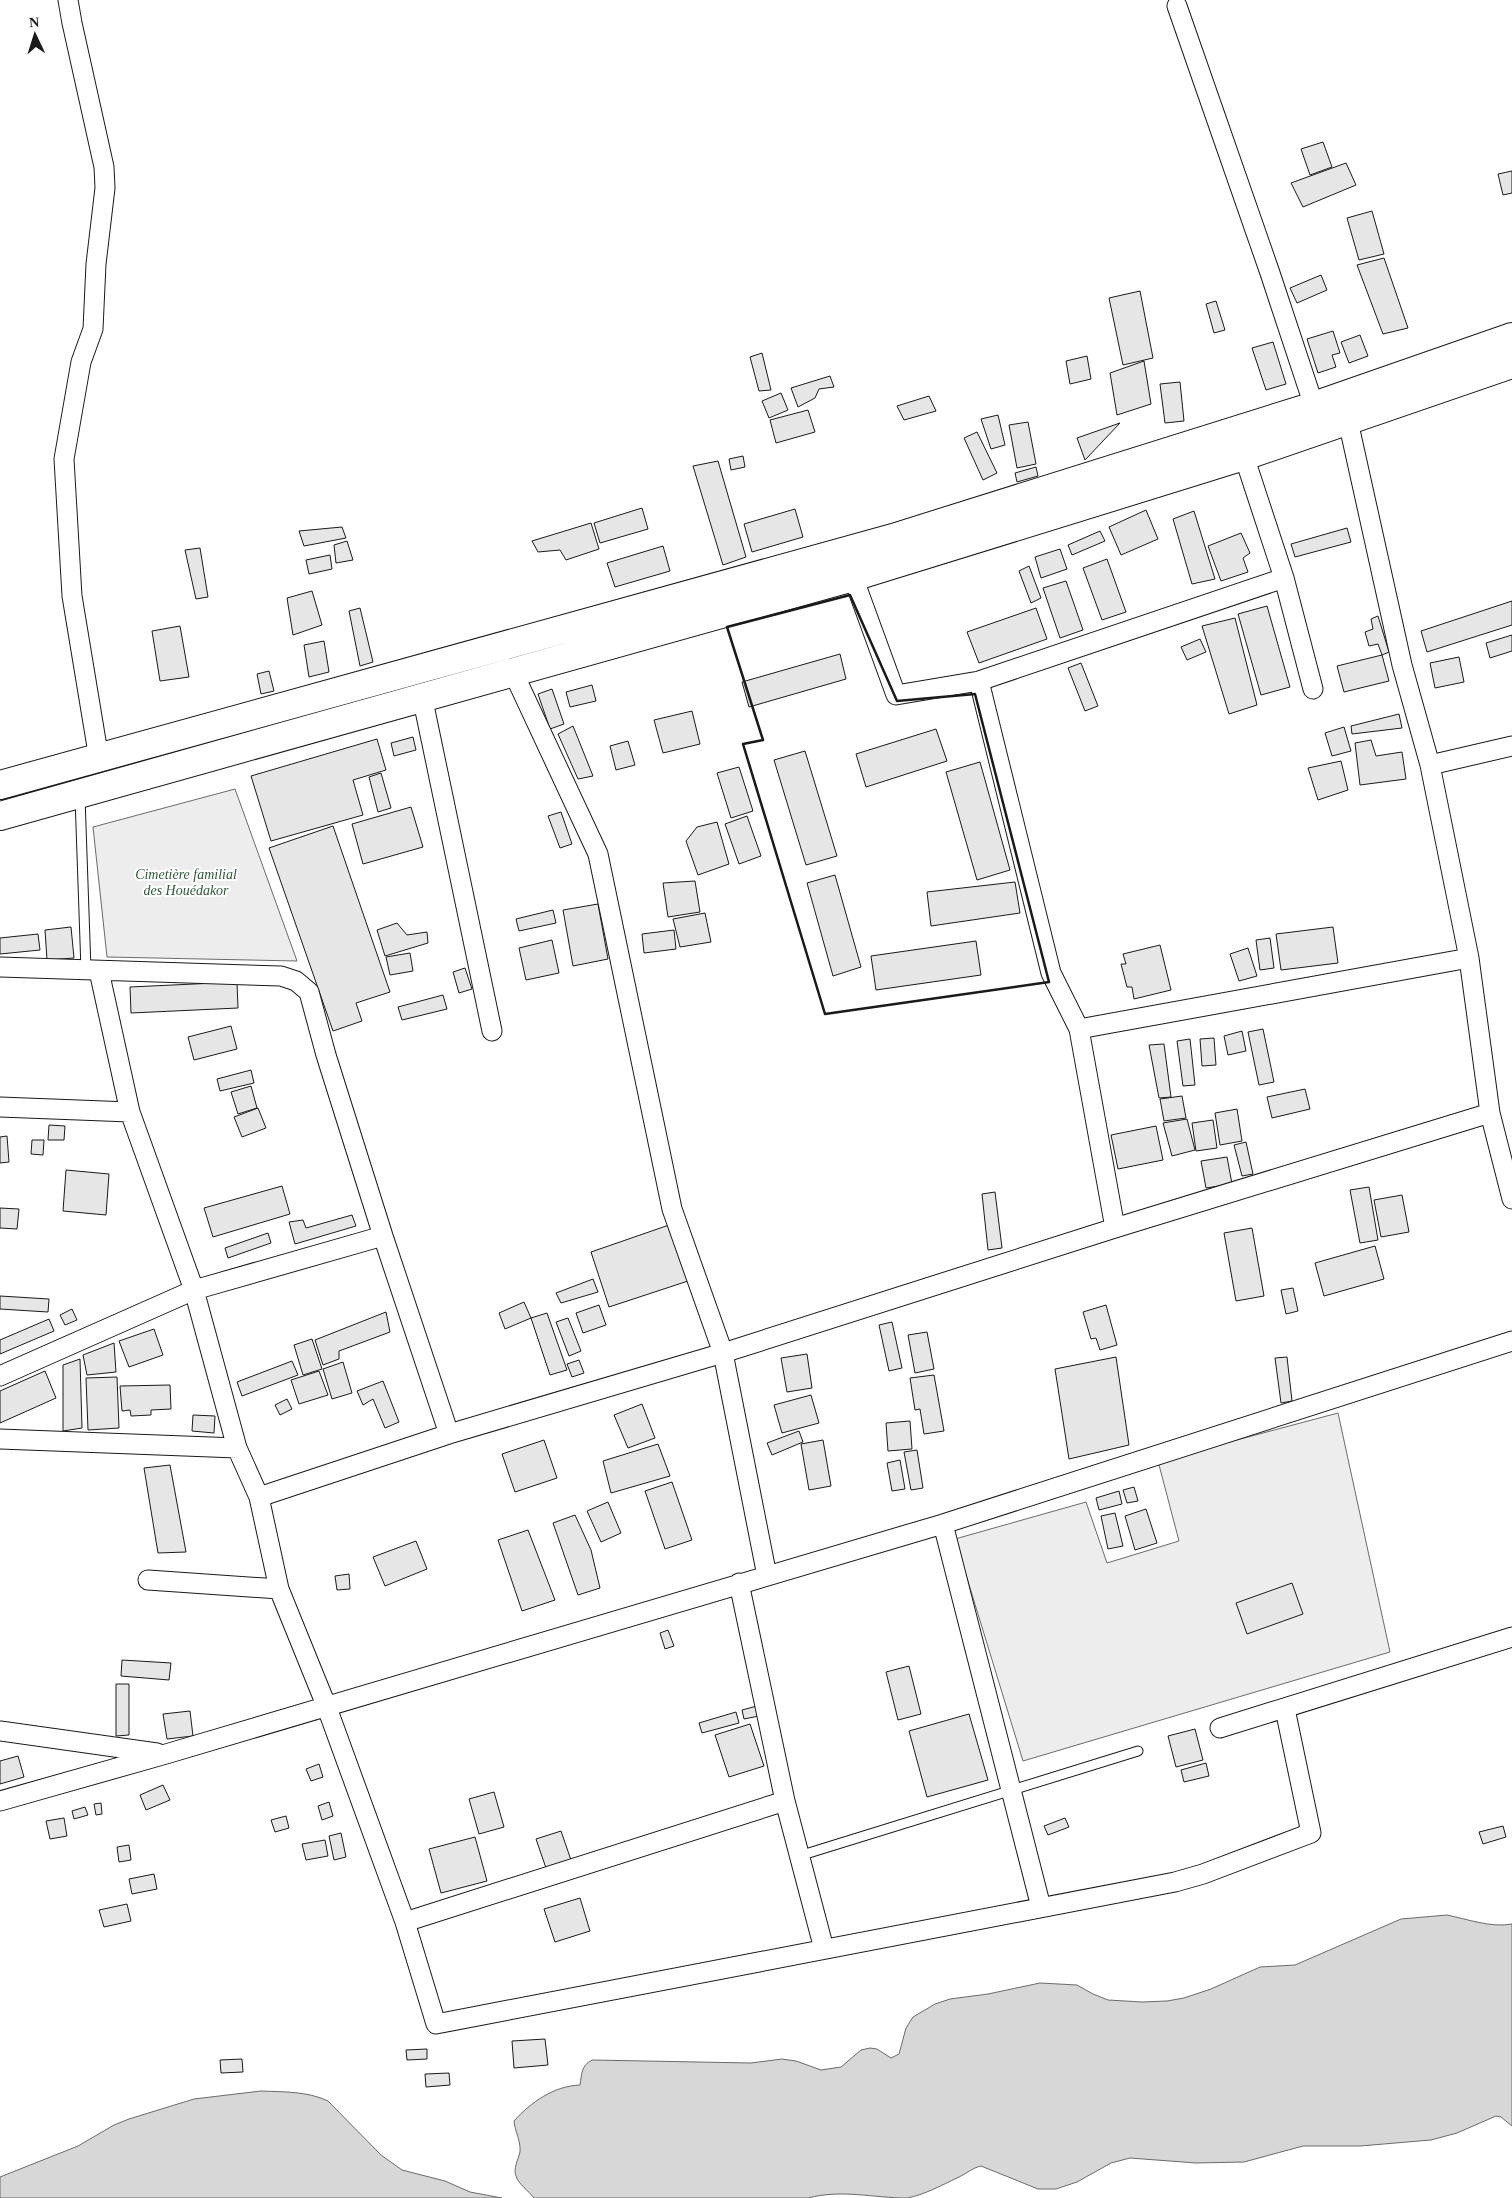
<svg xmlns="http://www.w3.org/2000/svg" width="1512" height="2198" font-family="'Times New Roman',serif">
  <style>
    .green { fill: #ededed; stroke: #6a6a6a }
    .water { fill: #d7d7d7; stroke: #6a6a6a }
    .building { fill: #e6e6e6; stroke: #1a1a1a }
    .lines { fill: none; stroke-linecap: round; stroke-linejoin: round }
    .service-casing { stroke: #1a1a1a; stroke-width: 11 }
    .minor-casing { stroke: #1a1a1a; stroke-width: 21 }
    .trunk-casing { stroke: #1a1a1a; stroke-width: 30 }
    .service { stroke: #fff; stroke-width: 9 }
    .minor { stroke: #fff; stroke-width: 19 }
    .trunk { stroke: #fff; stroke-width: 28 }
    .wall { stroke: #1a1a1a; stroke-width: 2.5 }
    .labels { text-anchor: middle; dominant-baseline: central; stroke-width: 4; stroke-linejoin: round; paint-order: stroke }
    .park-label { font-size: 14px; font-style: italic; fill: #2b5a34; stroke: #fff }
  </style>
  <rect width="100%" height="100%" fill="#fff"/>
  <path class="green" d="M235,789L297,961L107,957L93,827Z
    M1338,1413L1390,1652L1023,1761L955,1539L1086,1502L1107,1563L1179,1541L1158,1461Z"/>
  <path class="water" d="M1447,1915C1467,1919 1491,1928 1512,1924V2126L1501,2117L1496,2116L1457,2133L1431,2140L1360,2146H1303L1244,2162L1196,2163L1130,2158L1111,2163L1077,2182L1056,2189H1038L981,2166C972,2168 966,2174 957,2178C942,2185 924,2195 907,2198C873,2198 842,2189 808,2198H534C528,2190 519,2185 516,2176C513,2169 518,2160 520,2152C521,2141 515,2132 514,2121C531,2102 554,2086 580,2085C582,2073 581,2066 592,2060L751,2063L782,2059L796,2061L821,2070L841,2067L861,2050L870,2048L877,2049L891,2058L899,2054L906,2028L913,2017L935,2004L950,1999L988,1994L1040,1983L1077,1985L1093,1994L1108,2000L1142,2002L1167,2001L1184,1998L1211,1989L1260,1967L1295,1965L1401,1919Z
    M261,2091C283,2092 307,2091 328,2101L381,2155L402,2170L445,2181L470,2192L502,2198H0V2177L78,2146L114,2125L129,2119L194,2099Z"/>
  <path class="building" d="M1323,142L1332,167L1310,175L1301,149Z
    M1346,163L1356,185L1303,207L1291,183Z
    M1512,171V193L1503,195L1498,174Z
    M1372,211L1384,254L1359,260L1347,218Z
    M1384,258L1408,328L1383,334L1357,265Z
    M1321,275L1327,290L1297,303L1290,288Z
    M1140,291L1153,358L1123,365L1109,298Z
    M1216,301L1225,330L1214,333L1206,304Z
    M1333,331L1340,353L1332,355L1336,367L1318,373L1307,339Z
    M1360,335L1368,356L1349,363L1341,342Z
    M1273,342L1286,384L1266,390L1252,348Z
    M762,353L771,390L759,391L750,357Z
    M1087,356L1091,379L1070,384L1066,361Z
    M1144,361L1151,404L1117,415L1110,373Z
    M830,376L834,387L819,389L815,398L798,407L791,388Z
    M1180,382L1184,421L1165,423L1160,384Z
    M781,393L788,410L769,418L762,401Z
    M929,396L936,411L904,420L897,406Z
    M808,410L815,432L776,443L770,420Z
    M998,415L1005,445L991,449L981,419Z
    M1028,422L1036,464L1017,468L1009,425Z
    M1120,423L1085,460L1077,438Z
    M977,432L997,473L983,480L964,438Z
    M743,456L745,467L731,470L729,459Z
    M718,461L746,557L723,565L693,466Z
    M1036,467L1038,476L1017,482L1015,473Z
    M642,508L648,529L600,543L594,523Z
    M795,509L803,537L752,552L744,524Z
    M1146,510L1158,539L1121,555L1109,527Z
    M1194,511L1215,579L1192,584L1173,519Z
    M591,523L599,549L566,560L560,550L538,552L532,541Z
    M342,527L346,538L304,546L299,531Z
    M1347,528L1351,542L1295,557L1291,544Z
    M1100,531L1105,541L1072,555L1068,545Z
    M1241,533L1250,553L1243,558L1248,572L1221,581L1208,546Z
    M347,541L353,560L336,563L334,545Z
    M663,546L670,571L615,587L607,563Z
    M200,548L208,597L196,599L185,550Z
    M1060,549L1067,569L1041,578L1035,557Z
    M330,555L332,569L309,574L306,560Z
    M1107,559L1126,612L1102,620L1083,568Z
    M1029,566L1041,598L1031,603L1019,571Z
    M1066,581L1083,630L1060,638L1043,588Z
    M312,591L322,625L293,635L287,598Z
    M1512,601V625L1427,652L1421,631Z
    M1267,606L1290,687L1261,695L1238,614Z
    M360,608L373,662L360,666L349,611Z
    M1036,608L1047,639L979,663L967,632Z
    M1378,616L1389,652L1382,655L1378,644L1369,646L1365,632L1373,629L1371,619Z
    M1235,618L1257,705L1229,714L1202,626Z
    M180,626L189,677L160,681L152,631Z
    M1512,635V651L1490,658L1486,643Z
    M1200,639L1206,652L1187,660L1181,647Z
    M324,641L329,672L309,677L304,645Z
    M840,654L846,679L749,707L742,682Z
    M1382,655L1389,681L1344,692L1337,666Z
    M1459,657L1464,682L1435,688L1430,663Z
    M1081,663L1098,706L1085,711L1068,668Z
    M269,671L274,691L261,694L257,674Z
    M592,685L596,701L570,707L566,692Z
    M552,689L564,724L550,729L538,694Z
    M692,711L700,744L663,753L654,720Z
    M1399,714L1402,728L1352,734L1351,726Z
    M573,726L593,776L578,779L558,734Z
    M1344,727L1351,751L1332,756L1325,733Z
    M936,729L947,761L866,787L856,754Z
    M413,737L416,750L394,756L391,743Z
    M377,739L386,770L353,780L363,815L271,841L251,776Z
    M1371,740L1376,756L1402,752L1406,779L1360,785L1355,743Z
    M628,741L635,765L616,770L610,746Z
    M805,751L837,856L806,865L774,760Z
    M1341,761L1348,790L1318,800L1308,768Z
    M980,762L1010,870L977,880L946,772Z
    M739,767L753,811L731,818L717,773Z
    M381,773L391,808L378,812L369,777Z
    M411,807L423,847L363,864L352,824Z
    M561,812L572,844L560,848L548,816Z
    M747,816L761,856L739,864L725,824Z
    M717,822L729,864L698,875L686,841L697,827Z
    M333,826L390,992L356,1003L362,1021L333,1031L269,848Z
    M835,875L861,967L833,976L807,883Z
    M695,881L700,912L668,917L663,883Z
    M1015,882L1020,913L931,926L927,892Z
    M598,904L608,959L573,966L563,910Z
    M553,910L556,923L519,931L516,919Z
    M705,913L711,942L680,947L673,919Z
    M397,923L407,935L427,932L428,943L385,956L377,930Z
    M71,927L74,958L47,960L45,930Z
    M1333,927L1338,963L1281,970L1276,934Z
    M674,930L676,949L644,953L642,934Z
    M38,934L40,950L0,954V938Z
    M1270,938L1274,968L1260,970L1256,940Z
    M552,940L559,973L526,980L519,948Z
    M976,941L981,975L876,990L871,956Z
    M1160,945L1171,990L1134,999L1132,987H1127L1121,964H1126L1123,954Z
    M1248,948L1257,976L1239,981L1230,954Z
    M410,953L413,971L390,975L386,957Z
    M465,968L472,989L459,993L453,972Z
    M237,982L238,1008L131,1013L130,987Z
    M443,995L447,1009L402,1020L398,1007Z
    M231,1026L237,1049L194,1060L188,1037Z
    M1263,1029L1274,1082L1259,1085L1248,1032Z
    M1242,1031L1246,1051L1228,1055L1224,1036Z
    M1214,1038L1216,1065L1202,1066L1200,1039Z
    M1190,1039L1195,1085L1183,1086L1177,1041Z
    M1164,1044L1171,1097L1159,1098L1149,1045Z
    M251,1070L254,1083L220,1091L217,1079Z
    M251,1086L257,1108L238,1114L231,1092Z
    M1305,1089L1310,1109L1272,1118L1267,1097Z
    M1182,1096L1186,1118L1164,1121L1160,1099Z
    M258,1108L266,1128L242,1137L234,1117Z
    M1237,1109L1242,1141L1220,1145L1215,1113Z
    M1187,1119L1195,1150L1172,1156L1163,1123Z
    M1213,1120L1217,1148L1196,1151L1192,1123Z
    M49,1125L65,1126L64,1140H48Z
    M1156,1126L1163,1160L1118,1169L1111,1135Z
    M7,1136L9,1162L0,1163V1137Z
    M32,1140H44L43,1155L31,1154Z
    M1246,1142L1253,1174L1242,1176L1234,1145Z
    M1227,1157L1232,1184L1206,1188L1201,1161Z
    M66,1170L109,1174L106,1215L63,1211Z
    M282,1186L290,1214L213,1237L204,1208Z
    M1369,1187L1378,1240L1360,1243L1350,1190Z
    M995,1192L1002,1248L988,1250L982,1194Z
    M1402,1195L1409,1232L1381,1237L1374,1200Z
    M0,1208L19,1209L17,1229L0,1228Z
    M352,1215L356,1226L295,1244L289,1222L303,1220L306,1228Z
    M669,1225L688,1281L609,1307L591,1252Z
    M1252,1228L1264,1296L1236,1301L1224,1233Z
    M268,1233L271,1243L228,1258L225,1248Z
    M1375,1246L1384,1279L1324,1296L1315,1263Z
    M593,1279L598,1292L561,1303L556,1293Z
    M1293,1288L1298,1311L1286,1314L1281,1290Z
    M0,1296L49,1299L48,1312L0,1309Z
    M524,1302L531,1318L505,1329L499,1313Z
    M599,1305L606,1325L583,1333L576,1313Z
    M1106,1305L1117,1345L1100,1350L1096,1338L1091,1339L1083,1312Z
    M72,1309L77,1320L65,1325L60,1315Z
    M386,1312L390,1332L339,1351V1359L323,1365L315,1340Z
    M547,1313L567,1370L550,1375L531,1318Z
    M568,1318L581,1351L569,1356L556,1322Z
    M49,1319L54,1331L0,1354V1340Z
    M892,1322L902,1368L889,1371L879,1325Z
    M154,1329L163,1355L129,1367L119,1341Z
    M927,1332L934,1369L915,1373L908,1335Z
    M312,1339L322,1369L303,1375L294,1345Z
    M114,1343L116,1372L87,1375L83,1355Z
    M807,1354L812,1388L787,1392L781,1358Z
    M1116,1357L1129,1445L1069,1459L1055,1369Z
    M1287,1357L1292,1401L1281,1403L1275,1358Z
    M80,1359L82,1428L63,1431V1365Z
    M579,1360L584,1373L572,1377L567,1364Z
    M292,1361L298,1375L242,1396L237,1382Z
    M343,1362L352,1393L332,1399L323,1369Z
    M45,1371L56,1398L0,1423V1391Z
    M319,1371L328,1395L299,1404L291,1380Z
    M934,1375L944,1431L924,1434L920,1409L915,1410L910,1378Z
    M117,1377L119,1428L88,1430L86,1378Z
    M383,1381L399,1422L385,1428L373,1399L363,1405L357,1391Z
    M170,1385L171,1409L151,1410V1415L131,1416L130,1410L122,1411L120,1386Z
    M811,1395L819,1423L782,1433L774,1405Z
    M287,1399L292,1409L280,1415L275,1405Z
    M642,1404L655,1438L628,1448L614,1415Z
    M193,1415L215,1416L214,1433L192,1431Z
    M910,1421L912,1449L888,1451L886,1423Z
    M799,1431L803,1442L772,1455L767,1443Z
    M544,1440L557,1478L515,1492L502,1454Z
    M823,1440L831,1486L809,1490L801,1444Z
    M658,1444L670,1476L611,1493L603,1461Z
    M917,1450L923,1488L911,1490L904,1452Z
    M900,1460L905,1489L892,1491L887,1463Z
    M170,1465L186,1552L158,1553L144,1468Z
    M672,1482L692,1540L665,1549L645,1491Z
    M1134,1487L1138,1501L1127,1503L1123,1490Z
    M1119,1491L1122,1504L1099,1510L1096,1498Z
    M608,1502L621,1533L601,1542L587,1511Z
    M1146,1509L1157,1543L1135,1550L1125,1516Z
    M1115,1513L1123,1546L1108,1549L1101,1516Z
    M575,1515L591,1550L600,1588L578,1595L553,1523Z
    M528,1530L555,1600L522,1611L498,1540Z
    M416,1541L427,1569L385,1586L373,1557Z
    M349,1574L350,1589L337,1590L335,1576Z
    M1292,1583L1303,1614L1247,1634L1236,1603Z
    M668,1630L674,1646L665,1649L660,1633Z
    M122,1660L171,1663L169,1680L121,1676Z
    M909,1666L921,1714L898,1720L886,1672Z
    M116,1684H129V1735L116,1736Z
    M757,1706L759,1716L744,1719L742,1710Z
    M190,1711L193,1736L167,1739L163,1714Z
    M736,1712L739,1723L702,1733L699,1723Z
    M969,1714L988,1780L927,1797L909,1731Z
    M750,1724L764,1766L729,1777L715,1735Z
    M1195,1729L1203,1760L1176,1767L1168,1736Z
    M18,1756L24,1777L0,1784V1761Z
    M1206,1763L1209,1776L1184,1782L1181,1770Z
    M319,1764L323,1777L311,1781L306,1769Z
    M163,1785L170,1800L146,1810L140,1795Z
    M494,1792L504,1827L479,1834L469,1799Z
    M329,1802L333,1816L322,1820L318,1806Z
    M101,1803L102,1814L96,1815L94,1804Z
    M85,1807L88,1815L74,1819L72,1811Z
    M286,1816L289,1828L275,1832L271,1820Z
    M64,1818L67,1836L50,1839L46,1821Z
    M1065,1818L1069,1827L1048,1835L1044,1826Z
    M1503,1826L1506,1837L1483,1844L1479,1832Z
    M561,1831L572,1863L547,1871L536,1839Z
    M341,1833L346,1857L334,1860L329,1836Z
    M475,1837L487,1881L441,1893L429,1849Z
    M325,1840L328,1856L306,1860L302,1844Z
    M129,1845L131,1860L119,1862L117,1847Z
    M154,1874L157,1889L132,1894L129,1879Z
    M580,1898L590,1931L555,1942L544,1909Z
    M127,1904L131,1921L104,1927L99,1910Z
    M545,2039L548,2065L514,2068L512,2041Z
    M427,2049V2059L407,2060L406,2050Z
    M242,2059L243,2072L221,2073L220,2060Z
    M449,2073L450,2085L426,2087L425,2074Z"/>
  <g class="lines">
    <g class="service-casing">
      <path id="service" d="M80,797L86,970
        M799,1856L1138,1751"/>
    </g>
    <g class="minor-casing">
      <path id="minor" d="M68,0L72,23L104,167L105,188L96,264L93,329L81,362L64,459L72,596L99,759
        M1177,6L1270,273L1314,406
        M1348,421L1402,665L1430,765L1469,958L1490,1113L1512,1199
        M1244,456L1284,578L1313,689
        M853,577L896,695L979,681L1284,578
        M513,672L598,854L672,1209L723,1353L767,1576
        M979,681L1051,973L1079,1029L1115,1228
        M422,696L492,1031
        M1430,765L1512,746
        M0,967L281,976L296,981L309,992L326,1055L383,1236L449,1434
        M99,971L130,1112L194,1290L237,1448L259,1497L279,1589L326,1705L405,1922L436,2024L1175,1882L1203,1874L1311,1833L1285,1709
        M1079,1029L1469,958
        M0,1107L130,1112
        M0,1376L194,1290L383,1236
        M0,1439L237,1448
        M259,1497L449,1434L723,1353L1115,1228L1490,1113
        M943,1524L1041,1907
        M148,1580L279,1589
        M739,1583L785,1801L824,1949
        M1220,1728L1512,1637
        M0,1731L157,1753
        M0,1801L166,1754L943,1524L1512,1341
        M405,1922L785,1801"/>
    </g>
    <g class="trunk-casing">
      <path id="trunk" d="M0,785L893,538L1314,406L1512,337
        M0,816L853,577L1244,456L1512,364"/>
    </g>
    <use href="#service" class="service"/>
    <use href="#minor" class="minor"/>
    <use href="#trunk" class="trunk"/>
    <path class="wall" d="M850,595L897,701L975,694L1049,982L825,1014L743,744L763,740L727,627Z"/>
  </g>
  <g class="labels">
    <g class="park-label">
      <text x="186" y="874">Cimetière familial<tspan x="186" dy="16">des Houédakor</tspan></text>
    </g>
  </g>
  <g transform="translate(35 35) rotate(356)" stroke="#ffffff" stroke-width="4" paint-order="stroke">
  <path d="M0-4L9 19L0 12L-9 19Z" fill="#1a1a1a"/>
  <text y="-8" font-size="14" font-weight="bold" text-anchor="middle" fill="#1a1a1a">N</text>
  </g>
</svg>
